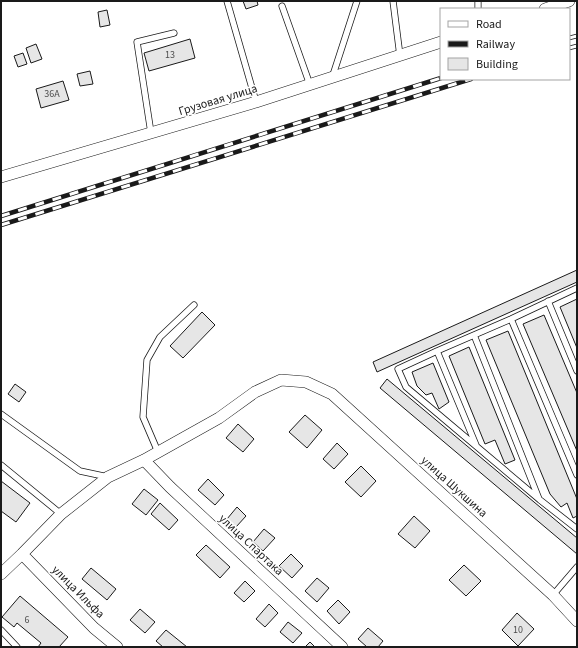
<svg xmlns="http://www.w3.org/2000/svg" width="578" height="648" font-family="'Source Sans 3',sans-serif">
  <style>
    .building { fill: #e6e6e6; stroke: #1a1a1a }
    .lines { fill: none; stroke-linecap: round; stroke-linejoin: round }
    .service-casing { stroke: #1a1a1a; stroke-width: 7 }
    .minor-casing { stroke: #1a1a1a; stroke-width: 12 }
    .service { stroke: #fff; stroke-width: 5.5 }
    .minor { stroke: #fff; stroke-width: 11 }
    .rail-casing { stroke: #1a1a1a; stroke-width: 4.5 }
    .rail { stroke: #fff; stroke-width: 3; stroke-dasharray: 9; stroke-linecap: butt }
    .labels { text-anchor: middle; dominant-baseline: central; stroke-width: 3; stroke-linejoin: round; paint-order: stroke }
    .number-label { font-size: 10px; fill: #4d4d4d }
    .street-label { font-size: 12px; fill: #1a1a1a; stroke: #fff }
  </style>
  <rect width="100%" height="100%" fill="#fff"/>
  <path class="building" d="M243,1H257L258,5L246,9Z
    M107,10L110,25L100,27L98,12Z
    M190,39L195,58L149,71L144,53Z
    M36,44L42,59L31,63L26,48Z
    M23,53L27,64L18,67L14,56Z
    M90,71L93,84L80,86L77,74Z
    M63,81L69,100L41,108L36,89Z
    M577,270V282L377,372L373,362Z
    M577,299V348L560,307Z
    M202,312L215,325L183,358L170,346Z
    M544,315L577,393V451L523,324Z
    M508,331L577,499V516L573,518L567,503L561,507L550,494L486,340Z
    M469,347L515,460L505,464L495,440L485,444L449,356Z
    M433,363L449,402L439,409L432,393L426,395L417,386L412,372Z
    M387,379L577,538V554L380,388Z
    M15,384L26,392L19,402L8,394Z
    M305,415L322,430L307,448L289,432Z
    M238,424L254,439L243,452L226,438Z
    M337,443L348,454L334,469L323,459Z
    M361,466L376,481L361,497L345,482Z
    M208,479L224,495L215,505L198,490Z
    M1,481L30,503L16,522L1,511Z
    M144,489L158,500L146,515L132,504Z
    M160,503L178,520L169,530L151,514Z
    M237,507L246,516L236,527L227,519Z
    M414,516L430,531L415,548L398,534Z
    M264,529L275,538L263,551L253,542Z
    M206,545L230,567L220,578L196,555Z
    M291,554L303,566L292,578L279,566Z
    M464,565L481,581L466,596L449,580Z
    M91,568L116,589L107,600L82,579Z
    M317,578L329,588L317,602L305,591Z
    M245,581L255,591L244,602L234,593Z
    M20,596L68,637L59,647H38L41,643L17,623L14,627L2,617Z
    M338,600L350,612L339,624L327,611Z
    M269,604L278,613L265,627L256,619Z
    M140,609L155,622L145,633L130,620Z
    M517,613L534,629L518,646L502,630Z
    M288,622L302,633L293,643L280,632Z
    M368,628L383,641L378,647H367L358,639Z
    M166,630L187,647H163L156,641Z
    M310,642L315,647H305Z"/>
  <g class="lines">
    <g class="service-casing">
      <path id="service" d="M227,1L256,102
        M393,1L400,56
        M478,1V9
        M282,6L310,85
        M332,78L357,1
        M151,133L137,42L174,33
        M577,288L511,319L437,351L398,369L406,387L540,500L577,529
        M548,301L577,371
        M511,319L577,475
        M474,335L539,499
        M437,351L476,445
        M1,414L80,471L108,477
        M158,452L143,417L147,360L160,337L194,305
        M1,465L61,514
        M553,595L577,567
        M1,630L17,647"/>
    </g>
    <g class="minor-casing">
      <path id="minor" d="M545,9L569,1
        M1,177L256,102L441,42
        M144,460L170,487L342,647
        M22,554L94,628L117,647
        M1,574L22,554L61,514L108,477L144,460L219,418L255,392L281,380L306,382L332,394L553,595L577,621"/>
    </g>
    <use href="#service" class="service"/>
    <use href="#minor" class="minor"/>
    <g class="rail-casing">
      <path id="rail" d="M569,38L577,36
        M569,48L577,46
        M1,216L441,78
        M1,225L471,79"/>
    </g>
    <use href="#rail" class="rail"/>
  </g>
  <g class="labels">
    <g class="number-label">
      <text x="170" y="55">13</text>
      <text x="52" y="94">36А</text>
      <text x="27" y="620">6</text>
      <text x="518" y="630">10</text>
    </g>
    <g class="street-label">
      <text transform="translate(218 100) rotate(-17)">Грузовая улица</text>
      <text transform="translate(454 487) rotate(42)">улица Шукшина</text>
      <text transform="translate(251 545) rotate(43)">улица Спартака</text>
      <text transform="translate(78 592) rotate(45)">улица Ильфа</text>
    </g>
  </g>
  <rect width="578" height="648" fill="none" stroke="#1a1a1a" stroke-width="4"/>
  <rect x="440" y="8" width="130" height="72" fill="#ffffff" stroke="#a3a3a3"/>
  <rect x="448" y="21" width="20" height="6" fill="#ffffff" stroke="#a3a3a3"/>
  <text x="476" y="28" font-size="12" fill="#1a1a1a">Road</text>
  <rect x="448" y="41" width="20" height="6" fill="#1a1a1a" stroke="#a3a3a3"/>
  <text x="476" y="48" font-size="12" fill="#1a1a1a">Railway</text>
  <rect x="448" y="58" width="20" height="12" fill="#e6e6e6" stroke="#a3a3a3"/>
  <text x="476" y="68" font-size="12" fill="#1a1a1a">Building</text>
</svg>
